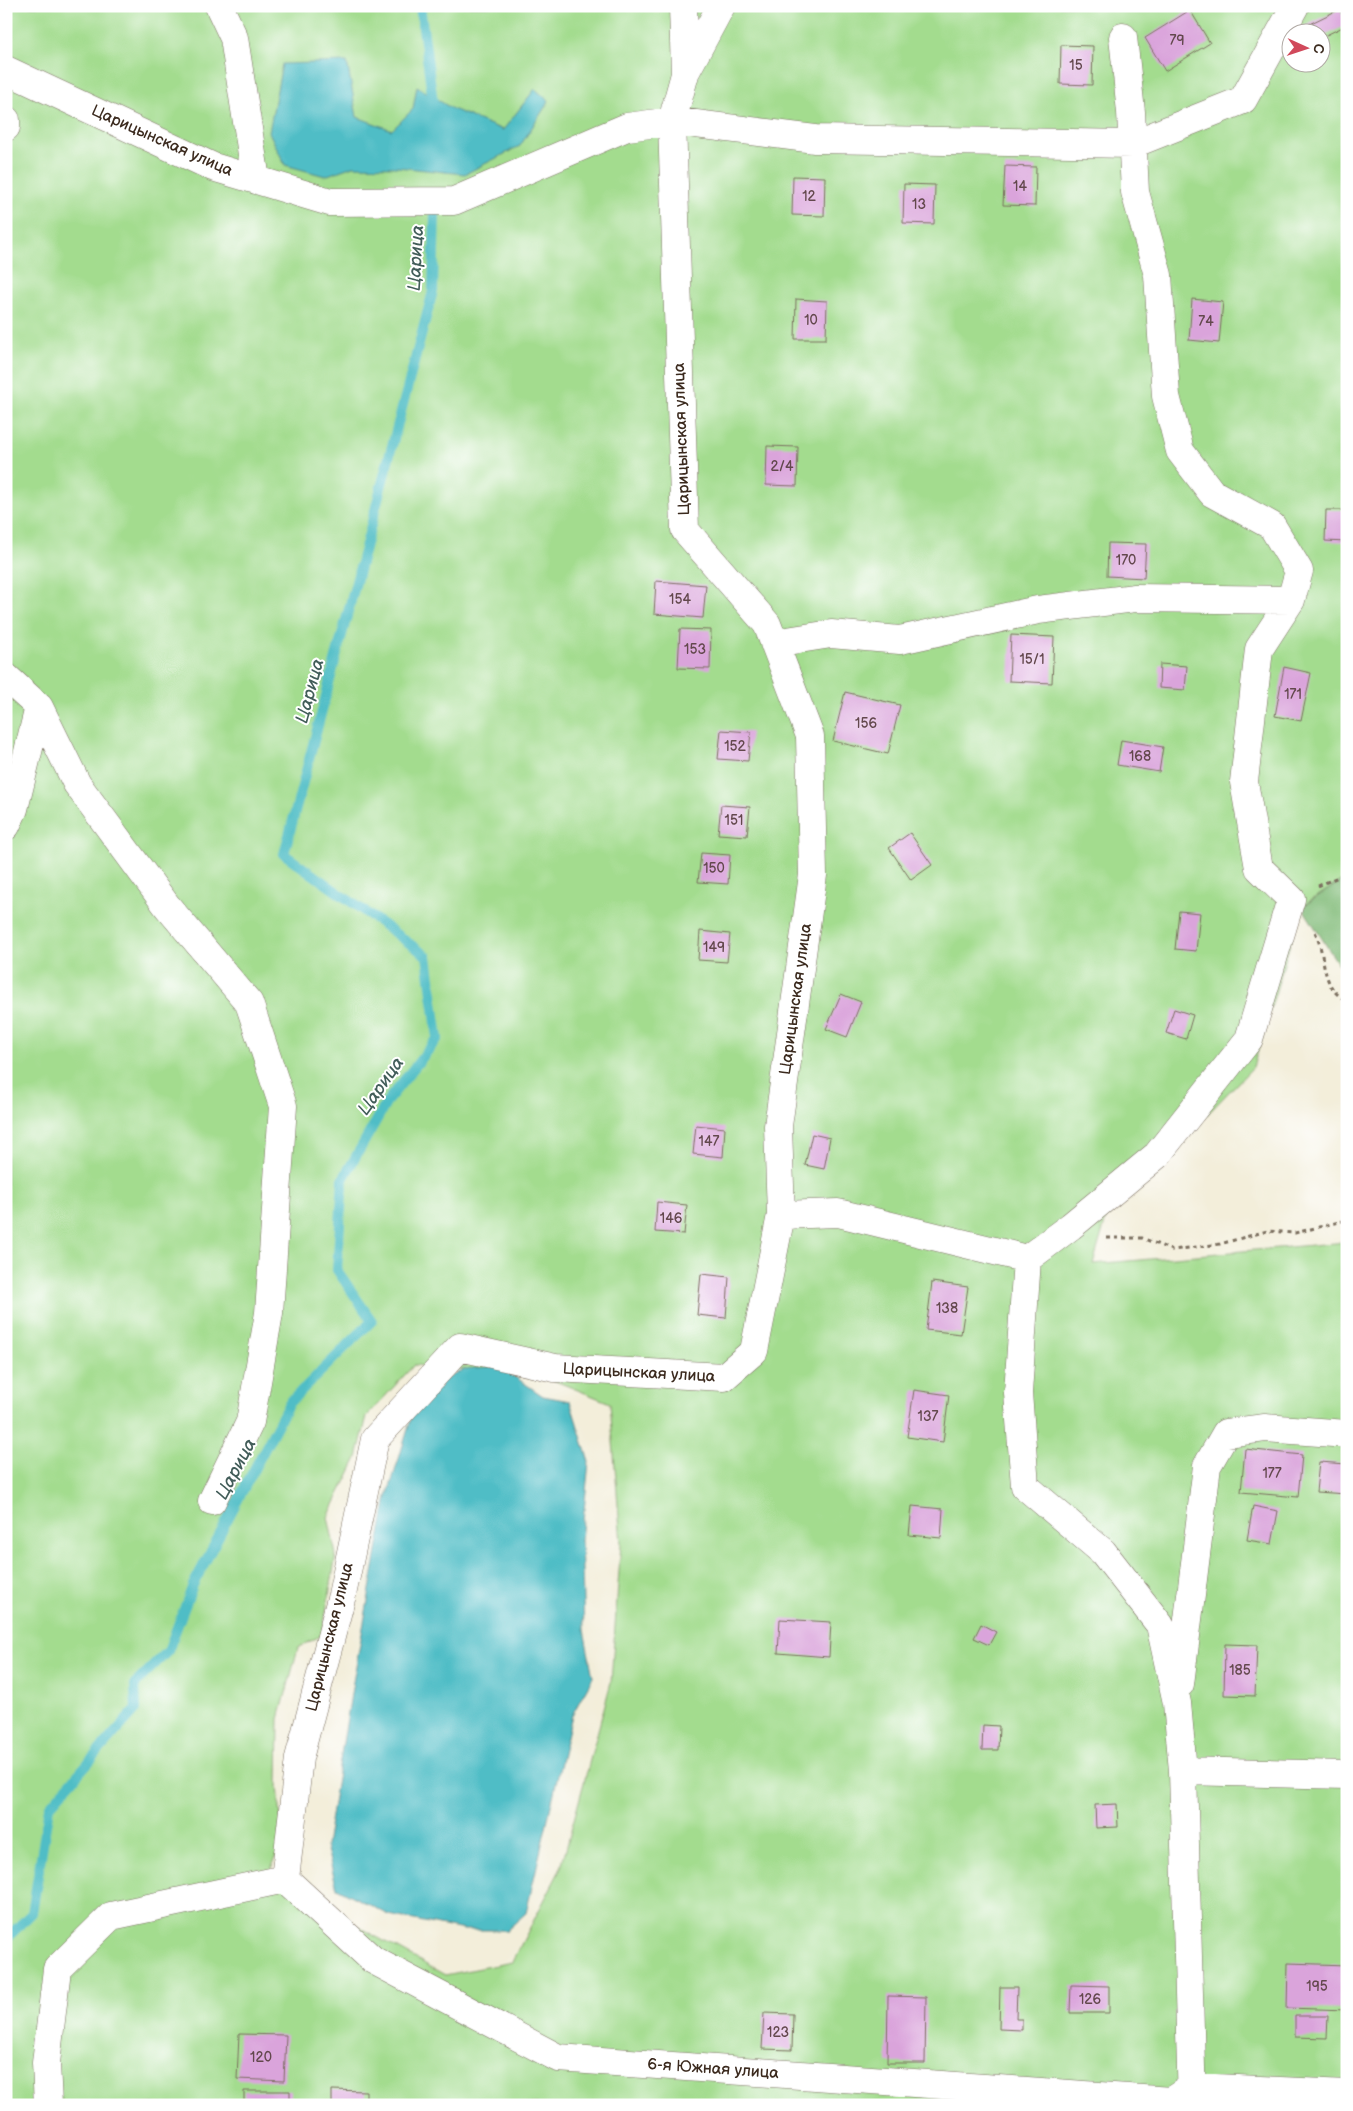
<svg xmlns="http://www.w3.org/2000/svg" width="1353" height="2111" font-family="'Balsamiq Sans',sans-serif">
  <style>
    .green { fill: #a3dc8e; stroke: #6f8356; fill-rule: evenodd }
    .forest { fill: #82bc79; stroke: #5e734c }
    .water { fill: #4fbdc6; stroke: #457472 }
    .lines { fill: none; stroke-linecap: round; stroke-linejoin: round }
    .stream { stroke: #4fbdc6; stroke-width: 10 }
    .building { fill: #daa4db }
    .minor-casing { stroke: #7b6f60; stroke-width: 29 }
    .path { stroke: #7b6f60; stroke-width: 3; stroke-dasharray: 4 4; stroke-linecap: butt }
    .minor { stroke: #fff; stroke-width: 28 }
    .labels { text-anchor: middle; dominant-baseline: central; stroke-width: 4; stroke-linejoin: round; paint-order: stroke }
    .number-label { font-size: 14px; fill: #63484d }
    .street-label { font-size: 16px; fill: #3b2a1e; stroke: #fff }
    .water-label { font-size: 18px; font-style: italic; fill: #425d59; stroke: #fff }
  </style>
  <rect width="100%" height="100%" fill="#fff"/>
  <filter id="ink" filterUnits="userSpaceOnUse"><feTurbulence type="fractalNoise" baseFrequency=".02" numOctaves="2"/><feDisplacementMap in="SourceGraphic" scale="10" xChannelSelector="R" yChannelSelector="G"/><feConvolveMatrix kernelMatrix="1 2 1 2 8 2 1 2 1" color-interpolation-filters="sRGB"/></filter>
  <filter id="wash" filterUnits="userSpaceOnUse"><feTurbulence type="fractalNoise" baseFrequency=".0096" numOctaves="4" result="noise"/><feDisplacementMap in="SourceGraphic" scale="20" xChannelSelector="R" yChannelSelector="G"/><feGaussianBlur stdDeviation="1.12" result="paint"/><feColorMatrix in="noise" values="0 0 0 0 0 0 0 0 0 0 0 0 0 0 0 0 0 1.4 0 .05"/><feComposite in="paint" operator="in"/></filter>
  <g filter="url(#wash)">
    <rect width="100%" height="100%" fill="#f3eeda"/>
    <path class="green" d="M6,6H1347V877L1301,907L1253,1067L1106,1219L1093,1264L1347,1242V2105H6ZM1290,32H1320V62H1290ZM414,1365L543,1376L610,1403L621,1543L611,1682L561,1868L512,1962L445,1975L267,1876L283,1844L278,1785L279,1719L298,1648L322,1635L336,1555L328,1517L357,1458L367,1416Z"/>
    <path class="forest" d="M1347,877V978L1302,907Z"/>
    <path class="water" d="M347,62L357,117L392,130L413,109L417,86L452,109L503,130L535,89L549,101L520,146L465,174L397,167L353,166L325,176L285,165L269,132L282,64Z
      M499,1366L543,1396L570,1401L589,1462L581,1540L584,1630L593,1677L572,1715L526,1913L507,1930H464L389,1915L337,1888L326,1846L353,1682L387,1497L412,1416L433,1387L464,1369Z"/>
    <g class="lines">
      <path class="stream" d="M420,6L434,109
        M6,1939L32,1913L49,1807L136,1709L135,1684L168,1651L193,1585L289,1403L372,1321L337,1270L343,1179L388,1100L438,1038L427,956L284,854L433,291L435,213"/>
    </g>
    <g id="blocks">
      <path class="building" d="M1340,9L1347,25L1320,38V32H1298L1297,30Z
        M1190,10L1210,43L1165,71L1145,38Z
        M1061,45L1093,46L1092,85L1060,84Z
        M1005,166L1036,167L1035,206L1003,205Z
        M793,176L825,177L824,216L792,215Z
        M904,184L935,185L934,224L903,223Z
        M796,299L827,301L826,339H795Z
        M1192,299L1223,302L1219,343L1189,340Z
        M767,446L798,447L797,486L766,485Z
        M1326,510H1347V542L1325,541Z
        M1108,543L1146,544L1144,578L1107,576Z
        M656,581L706,585L703,618L654,614Z
        M680,629L711,630L710,669L678,668Z
        M1011,635L1054,637L1052,683L1009,681Z
        M1160,664L1187,666L1185,690L1159,688Z
        M1284,667L1311,673L1301,721L1275,716Z
        M845,692L900,705L888,754L833,741Z
        M721,730L751,732L748,761L718,759Z
        M1121,740L1163,747L1159,772L1117,765Z
        M721,805L750,807L747,836L718,834Z
        M910,833L932,865L911,880L889,848Z
        M701,853L730,855L728,884L698,882Z
        M1179,911L1200,913L1196,951L1175,949Z
        M700,931L730,934L727,962L698,960Z
        M841,994L861,1002L847,1037L826,1029Z
        M1174,1009L1193,1015L1186,1039L1166,1033Z
        M696,1125L725,1128L723,1157L693,1154Z
        M812,1134L830,1138L824,1169L805,1165Z
        M657,1202L687,1205L684,1234L655,1232Z
        M701,1274L729,1277L726,1318L697,1315Z
        M932,1282L968,1287L961,1334L926,1330Z
        M914,1390L949,1395L943,1442L907,1437Z
        M1245,1449L1302,1455L1298,1497L1241,1492Z
        M1319,1462L1347,1464V1494L1316,1492Z
        M912,1506L943,1509L941,1538L909,1535Z
        M1253,1506L1278,1511L1272,1544L1247,1540Z
        M780,1619L831,1622L829,1657L778,1653Z
        M981,1624L996,1632L989,1645L974,1638Z
        M1225,1644L1257,1645L1255,1696L1224,1695Z
        M983,1725L999,1726L998,1750H982Z
        M1117,1804L1118,1827L1096,1828L1095,1805Z
        M1288,1963L1347,1965V2010L1287,2008Z
        M1071,1985L1109,1986V2013H1070Z
        M1000,1987H1017L1016,2019H1022V2030L999,2029Z
        M888,1996L926,1997L925,2063H887Z
        M764,2013L793,2014L792,2050L762,2049Z
        M1295,2016H1328L1327,2038L1295,2037Z
        M239,2034L286,2035L284,2081L237,2079Z
        M332,2090L366,2091V2105H332Z
        M244,2091H290V2105H244Z"/>
    </g>
  </g>
  <g filter="url(#ink)">
    <use href="#blocks" fill-opacity="0" stroke="#7b6f60" stroke-width="1"/>
    <g class="lines">
      <g class="minor-casing">
        <path id="minor" d="M219,6L234,38L256,180
          M683,6L685,74L672,121L815,139L1133,144L1243,100L1295,6
          M1123,37L1131,112L1135,192L1158,275L1166,396L1180,451L1212,493L1272,526L1299,571L1291,600L1259,649L1244,782L1259,868L1291,899L1249,1039L1157,1155L1071,1226L1027,1259L1018,1393L1025,1486L1103,1552L1160,1625L1177,1703L1183,1771L1192,2105
          M6,70L213,167L330,202L454,201L627,127L672,121L685,530L767,624L810,736L813,875L778,1126L781,1215L754,1351L724,1377L555,1368L460,1347L375,1439L342,1595L299,1758L285,1879L111,1916L57,1969L46,2063L48,2105
          M685,73L721,6
          M6,120V127
          M774,643L831,634L900,640L1038,610L1135,598L1291,600
          M6,677L39,707L77,784L167,906L249,1003L283,1106L269,1313L250,1422L212,1501
          M6,826L14,809L39,707
          M781,1215L838,1213L1027,1259
          M1180,1684L1207,1466L1226,1433L1265,1428L1347,1434
          M1183,1771L1347,1775
          M285,1879L373,1960L558,2058L1171,2101L1192,2087L1347,2094"/>
      </g>
      <path class="path" d="M1318,886L1347,873
        M1315,932C1327,956 1319,987 1347,1001
        M1107,1238H1142L1172,1250L1220,1244L1267,1231L1295,1233L1347,1220"/>
      <use href="#minor" class="minor"/>
    </g>
  </g>
  <g class="labels">
    <g class="number-label">
      <text x="1177" y="40">79</text>
      <text x="1076" y="65">15</text>
      <text x="1020" y="186">14</text>
      <text x="809" y="196">12</text>
      <text x="919" y="204">13</text>
      <text x="811" y="320">10</text>
      <text x="1206" y="321">74</text>
      <text x="782" y="466">2/4</text>
      <text x="1126" y="560">170</text>
      <text x="680" y="599">154</text>
      <text x="695" y="649">153</text>
      <text x="1032" y="659">15/1</text>
      <text x="1293" y="694">171</text>
      <text x="866" y="723">156</text>
      <text x="735" y="746">152</text>
      <text x="1140" y="756">168</text>
      <text x="734" y="820">151</text>
      <text x="714" y="868">150</text>
      <text x="714" y="947">149</text>
      <text x="709" y="1141">147</text>
      <text x="671" y="1218">146</text>
      <text x="947" y="1308">138</text>
      <text x="928" y="1416">137</text>
      <text x="1272" y="1473">177</text>
      <text x="1240" y="1670">185</text>
      <text x="1317" y="1986">195</text>
      <text x="1090" y="1999">126</text>
      <text x="778" y="2032">123</text>
      <text x="261" y="2057">120</text>
    </g>
    <g class="street-label">
      <text transform="translate(162 141) rotate(24)">Царицынская улица</text>
      <text transform="translate(682 439) rotate(-92)">Царицынская улица</text>
      <text transform="translate(796 999) rotate(-82)">Царицынская улица</text>
      <text transform="translate(639 1373) rotate(3)">Царицынская улица</text>
      <text transform="translate(330 1637) rotate(-76)">Царицынская улица</text>
      <text transform="translate(713 2069) rotate(4)">6-я Южная улица</text>
    </g>
    <g class="water-label">
      <text transform="translate(416 258) rotate(-87)">Царица</text>
      <text transform="translate(310 691) rotate(-75)">Царица</text>
      <text transform="translate(381 1086) rotate(-55)">Царица</text>
      <text transform="translate(236 1469) rotate(-62)">Царица</text>
    </g>
  </g>
  <rect width="1353" height="2111" fill="none" stroke="#fff" stroke-width="25"/>
  <g transform="translate(1306 48) rotate(93)"><circle r="24" fill="#ffffff" stroke="#b1aaa5"/>
  <path d="M0-4L9 19L0 12L-9 19Z" fill="#d1495b"/>
  <text y="-8" font-size="14" font-weight="bold" text-anchor="middle" fill="#3b2a1e">С</text>
  </g>
</svg>
